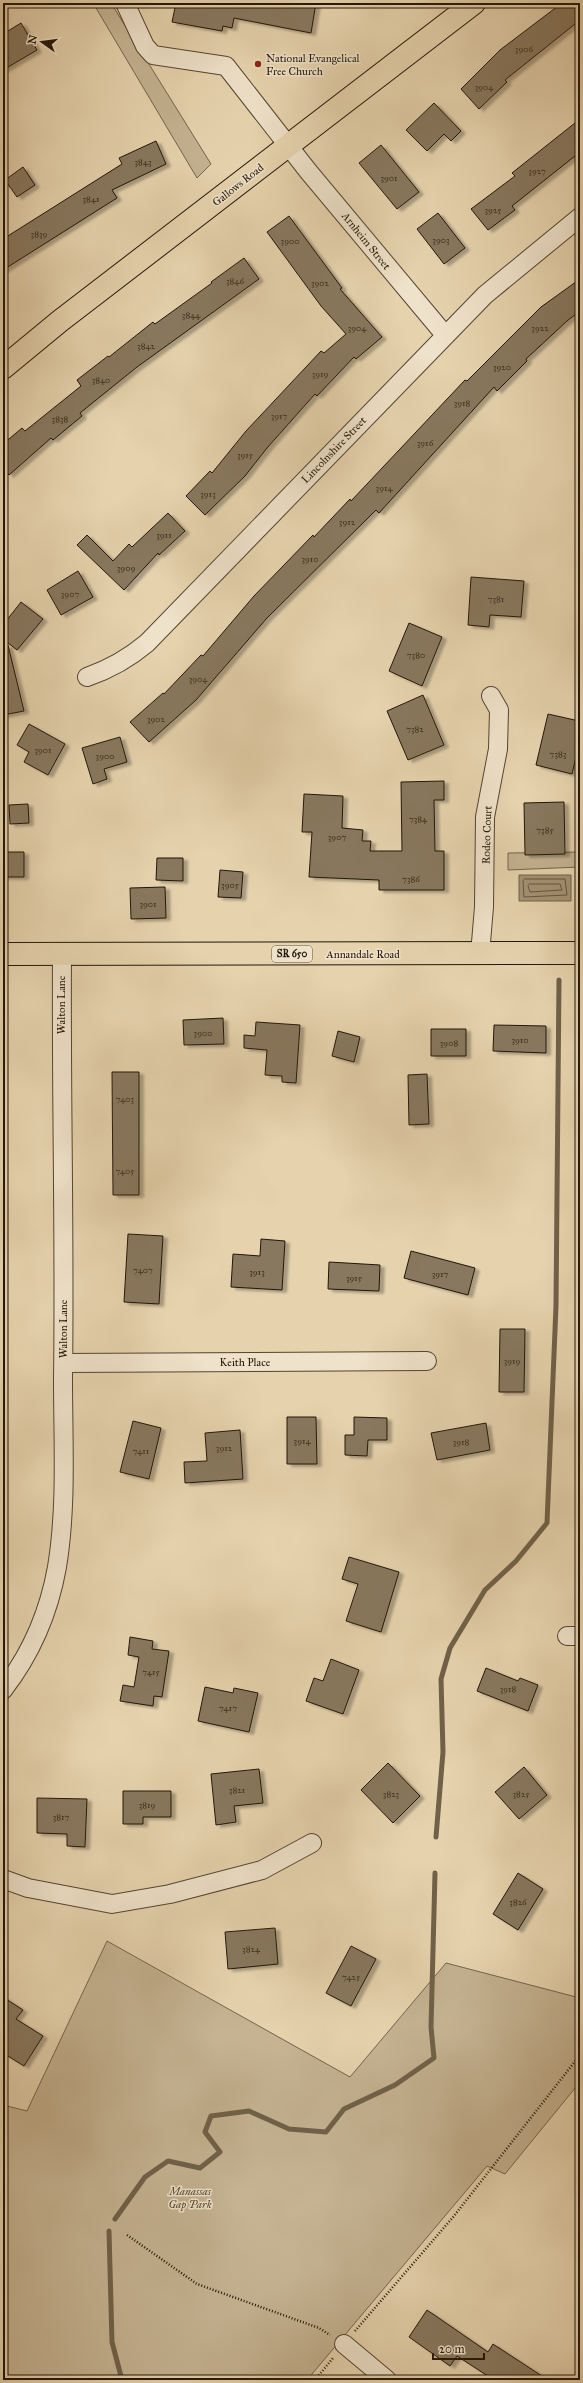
<svg xmlns="http://www.w3.org/2000/svg" width="583" height="2383" font-family="'IM FELL Great Primer',serif">
  <style>
    .green { fill: #c5b392; stroke: #74644c }
    .water { fill: #a49375; stroke: #706149 }
    .lines { fill: none; stroke-linecap: round; stroke-linejoin: round }
    .shore { stroke: #64543e; stroke-width: 1 }
    .stream { stroke: #706149; stroke-width: 5 }
    .building { fill: #88785e; stroke: #231607; filter: url(#shadow) }
    .minor-casing { stroke: #544531; stroke-width: 20 }
    .major-casing { stroke: #231607; stroke-width: 24 }
    .path { stroke: #231607; stroke-width: 2.5; stroke-dasharray: 1 2; stroke-linecap: butt }
    .minor { stroke: #efe2ca; stroke-width: 18 }
    .major { stroke: #e6d3ae; stroke-width: 22 }
    .poi-dot { fill: #8f2418; stroke: #efe2ca; stroke-width: 1.5 }
    .labels { text-anchor: middle; dominant-baseline: central; stroke-width: 3; stroke-linejoin: round; paint-order: stroke }
    .number-label { font-size: 9px; fill: #3c2e1d }
    .shield { fill: #efe2ca; stroke: #605342; stroke-width: 1 }
    .shield-label { font-size: 10px; font-weight: bold; fill: #231607 }
    .poi-label { font-size: 11px; fill: #231607; stroke: #efe2ca; text-anchor: start }
    .street-label { font-size: 11px; fill: #231607; stroke: #efe2ca }
    .park-label { font-size: 11px; font-style: italic; fill: #544531; stroke: #efe2ca }
  </style>
  <defs>
    <filter id="shadow"><feDropShadow dx="4.5" dy="2.5" stdDeviation="1" flood-color="#0004"/></filter>
  </defs>
  <rect width="100%" height="100%" fill="#e6d3ae"/>
  <filter id="stains"><feTurbulence type="fractalNoise" baseFrequency=".005" numOctaves="4"/><feColorMatrix values="0 0 0 0 .2 0 0 0 0 .09 0 0 0 0 .02 0 0 0 .5 -.17"/></filter>
  <radialGradient id="worn" r=".72"><stop offset=".6" stop-color="#630" stop-opacity="0"/><stop offset="1" stop-color="#630" stop-opacity=".3"/></radialGradient>
  <path class="green" d="M93,3H111L211,164L197,178Z
    M580,852V867L508,870V853Z
    M107,1941L350,2077L446,1963L580,1998V2082L505,2174L487,2166L307,2380H3V2105L27,2111Z"/>
  <path class="water" d="M519,875H571V901H519Z"/>
  <g class="lines">
    <path class="shore" d="M525,879H565L567,895L524,897L523,881Z
      M530,884H560L562,890L530,892L528,886Z"/>
    <path class="stream" d="M436,1837L443,1752L441,1679L450,1648L485,1590L516,1561L547,1523L556,1306L559,980
      M115,2219L145,2177L168,2161L200,2168L220,2152L205,2132L211,2116L249,2111L289,2129L326,2132L344,2109L395,2085L434,2058L431,2027L435,1873
      M109,2231L112,2342L122,2380"/>
  </g>
  <path class="building" d="M176,3H316L311,33L234,18L232,28L223,26L222,31L172,22Z
    M562,3H580V20L505,80L507,82L479,109L461,89L500,50Z
    M21,23L37,50L3,70V34Z
    M434,103L461,131L451,141L444,134L427,151L406,130Z
    M580,119V152L512,206L515,210L488,230L471,209L515,176L512,173Z
    M156,141L166,164L112,190L117,198L3,270V239L122,164L119,158Z
    M381,145L419,192L397,209L359,163Z
    M23,167L35,185L17,197L5,180Z
    M438,213L465,248L444,264L417,229Z
    M289,216L342,288L340,289L382,337L356,359L354,357L317,396L315,394L267,448L245,476L205,515L186,496L210,471L212,473L246,431L321,351L324,353L346,334L321,306L267,232Z
    M244,258L259,279L137,367L80,413L82,416L53,440L51,438L9,475L3,467V444L22,428L25,431L81,386L77,380L108,356L109,357L153,322L155,324L212,283L211,282Z
    M580,279V311L567,321L526,359L527,361L497,391L494,387L379,513L376,510L267,618L196,700L149,742L130,722L163,693L164,694L201,655L203,656L254,596L313,535L314,537L350,499L351,501L465,380L467,381L541,307Z
    M168,513L185,531L159,555L158,553L124,590L77,545L87,535L113,561L129,544L132,547Z
    M78,571L93,597L61,615L47,590Z
    M471,577L524,581L521,617L490,615L489,627L468,625Z
    M21,602L43,619L17,650L3,639V625Z
    M409,623L442,637L422,686L389,671Z
    M8,645L24,711L3,715V646Z
    M423,695L444,745L408,760L387,711Z
    M548,714L579,721L576,734H580V741L572,774L536,765Z
    M29,724L65,744L48,775L24,762L29,752L17,745Z
    M120,737L127,762L104,769L107,779L93,784L82,748Z
    M444,781V800H434L435,851H444V890H379V880L309,877L312,832H302L304,794L343,796L342,828L363,830L362,841H371L370,851H402L401,782Z
    M564,802L565,854L525,855L524,803Z
    M28,804L29,823L10,824L9,805Z
    M3,852H24V877H3Z
    M157,858H183V881L156,880Z
    M220,870L243,872L241,898L218,897Z
    M165,887L166,918L131,919L130,888Z
    M223,1018L224,1044L184,1045L183,1020Z
    M256,1022L300,1025L296,1083L282,1082V1076L265,1075L267,1050L244,1048V1035L255,1036Z
    M494,1025L546,1026V1053L493,1051Z
    M431,1029H466V1056H431Z
    M338,1031L360,1037L354,1062L332,1056Z
    M112,1072H139V1195H113Z
    M427,1074L429,1124L409,1125L408,1075Z
    M128,1234L163,1236L159,1304L124,1302Z
    M261,1239L285,1241L282,1290L231,1287L233,1254L260,1256Z
    M411,1251L475,1268L468,1295L404,1278Z
    M329,1262L380,1265L379,1291L328,1289Z
    M500,1329H525L524,1392H499Z
    M287,1417H316L317,1464H287Z
    M354,1417L387,1418V1440H368L367,1456L345,1455V1435H354Z
    M133,1421L161,1428L149,1479L120,1472Z
    M486,1423L490,1450L437,1460L431,1433Z
    M240,1430L243,1479L185,1483L184,1462L207,1461L205,1433Z
    M349,1557L399,1572L381,1632L346,1621L358,1584L342,1579Z
    M130,1637L153,1641L152,1649L169,1651L162,1697L154,1696L153,1706L120,1701L123,1685L134,1687L139,1657L128,1655Z
    M331,1659L359,1670L343,1714L306,1701L314,1678L323,1681Z
    M486,1668L518,1681L520,1678L538,1685L528,1711L477,1691Z
    M205,1687L233,1693L234,1688L258,1693L249,1732L198,1721Z
    M388,1763L420,1796L393,1823L361,1790Z
    M524,1767L547,1795L519,1819L495,1792Z
    M259,1769L263,1803L234,1806L236,1822L216,1825L211,1774Z
    M123,1791H171V1817H143V1824H123Z
    M37,1798L87,1799L85,1847L67,1846V1834L37,1833Z
    M518,1873L543,1889L518,1930L493,1914Z
    M275,1928L278,1964L228,1969L225,1932Z
    M351,1946L376,1959L351,2006L326,1993Z
    M3,1997L23,2010L16,2019L43,2036L24,2066L3,2053Z
    M427,2310L488,2352L493,2344L548,2380H494L457,2356L450,2366L409,2337Z"/>
  <g class="lines">
    <g class="minor-casing">
      <path id="minor" d="M125,3L145,46L153,55L226,66L308,171L445,335
        M87,677C110,669 128,659 147,643L485,295L580,217
        M480,954L484,907L485,817L498,749L499,710L491,696
        M64,1363L427,1361
        M567,1636H580
        M3,1690C31,1654 49,1612 57,1567C67,1506 63,1442 63,1380C65,1238 61,1096 62,954
        M3,1879L28,1888L112,1904L170,1894L262,1870L312,1843
        M344,2344L387,2380"/>
    </g>
    <g class="major-casing">
      <path id="major" d="M3,368L60,321L474,3
        M3,954L580,953"/>
    </g>
    <path class="path" d="M127,2235L197,2284L319,2328L330,2335
      M355,2331L454,2216L580,2055
      M315,2380L333,2358"/>
    <use href="#minor" class="minor"/>
    <use href="#major" class="major"/>
  </g>
  <circle class="poi-dot" cx="258" cy="64" r="4"/>
  <g class="labels">
    <g class="number-label">
      <text x="524" y="48">3906</text>
      <text x="484" y="86">3904</text>
      <text x="143" y="161">3843</text>
      <text x="537" y="170">3927</text>
      <text x="389" y="177">3901</text>
      <text x="91" y="198">3841</text>
      <text x="493" y="209">3925</text>
      <text x="39" y="233">3839</text>
      <text x="441" y="239">3903</text>
      <text x="290" y="240">3900</text>
      <text x="235" y="280">3846</text>
      <text x="320" y="282">3902</text>
      <text x="191" y="314">3844</text>
      <text x="357" y="327">3904</text>
      <text x="540" y="327">3922</text>
      <text x="146" y="345">3842</text>
      <text x="502" y="366">3920</text>
      <text x="320" y="373">3919</text>
      <text x="101" y="379">3840</text>
      <text x="462" y="402">3918</text>
      <text x="279" y="415">3917</text>
      <text x="60" y="418">3838</text>
      <text x="425" y="442">3916</text>
      <text x="245" y="454">3915</text>
      <text x="384" y="487">3914</text>
      <text x="208" y="493">3913</text>
      <text x="347" y="521">3912</text>
      <text x="164" y="534">3911</text>
      <text x="310" y="558">3910</text>
      <text x="126" y="567">3909</text>
      <text x="70" y="593">3907</text>
      <text x="496" y="598">7381</text>
      <text x="416" y="654">7380</text>
      <text x="198" y="678">3904</text>
      <text x="156" y="718">3902</text>
      <text x="415" y="728">7382</text>
      <text x="43" y="749">3901</text>
      <text x="558" y="753">7383</text>
      <text x="105" y="755">3900</text>
      <text x="418" y="818">7384</text>
      <text x="545" y="829">7385</text>
      <text x="337" y="836">3907</text>
      <text x="411" y="878">7386</text>
      <text x="230" y="884">3905</text>
      <text x="148" y="903">3901</text>
      <text x="203" y="1032">3900</text>
      <text x="520" y="1039">3910</text>
      <text x="449" y="1042">3908</text>
      <text x="125" y="1098">7403</text>
      <text x="125" y="1170">7405</text>
      <text x="143" y="1269">7407</text>
      <text x="257" y="1271">3913</text>
      <text x="440" y="1273">3917</text>
      <text x="354" y="1277">3915</text>
      <text x="512" y="1360">3919</text>
      <text x="302" y="1440">3914</text>
      <text x="461" y="1441">3918</text>
      <text x="224" y="1447">3912</text>
      <text x="141" y="1450">7411</text>
      <text x="151" y="1671">7415</text>
      <text x="508" y="1688">3918</text>
      <text x="228" y="1707">7417</text>
      <text x="237" y="1789">3821</text>
      <text x="391" y="1793">3823</text>
      <text x="521" y="1793">3825</text>
      <text x="147" y="1804">3819</text>
      <text x="61" y="1816">3817</text>
      <text x="518" y="1901">3826</text>
      <text x="251" y="1948">3824</text>
      <text x="351" y="1976">7425</text>
    </g>
    <rect class="shield" x="272" y="946" width="40" height="16" rx="3"/>
    <g class="shield-label">
      <text x="292" y="954">SR 650</text>
    </g>
    <g class="poi-label">
      <text x="266" y="58">National Evangelical<tspan x="266" dy="13">Free Church</tspan></text>
    </g>
    <g class="street-label">
      <text transform="translate(238 185) rotate(-38)">Gallows Road</text>
      <text transform="translate(366 241) rotate(51)">Arnheim Street</text>
      <text transform="translate(334 450) rotate(-46)">Lincolnshire Street</text>
      <text transform="translate(487 835) rotate(-88)">Rodeo Court</text>
      <text x="363" y="954">Annandale Road</text>
      <text transform="translate(61 1005) rotate(-90)">Walton Lane</text>
      <text transform="translate(63 1329) rotate(-90)">Walton Lane</text>
      <text x="245" y="1362">Keith Place</text>
    </g>
    <g class="park-label">
      <text x="190" y="2191">Manassas<tspan x="190" dy="13">Gap Park</tspan></text>
    </g>
  </g>
  <rect width="583" height="2383" fill="none" stroke="#e6d3ae" stroke-width="16"/>
  <rect x="4" y="4" width="575" height="2375" fill="none" stroke="#231607" stroke-width="2"/>
  <rect x="8" y="8" width="567" height="2367" fill="none" stroke="#231607"/>
  <g transform="translate(42 42) rotate(284)" stroke="#efe2ca" stroke-width="3" paint-order="stroke">
  <path d="M0-3L7 15L0 10L-7 15Z" fill="#231607"/>
  <text y="-6" font-size="11" font-weight="bold" text-anchor="middle" fill="#231607">N</text>
  </g>
  <path d="M433 2353v6h51v-6" fill="none" stroke="#231607" stroke-width="2"/>
  <text x="439" y="2353" font-size="12" fill="#231607" stroke="#efe2ca" stroke-width="3" paint-order="stroke">20 m</text>
  <rect width="100%" height="100%" filter="url(#stains)"/>
  <rect width="100%" height="100%" fill="url(#worn)"/>
</svg>
